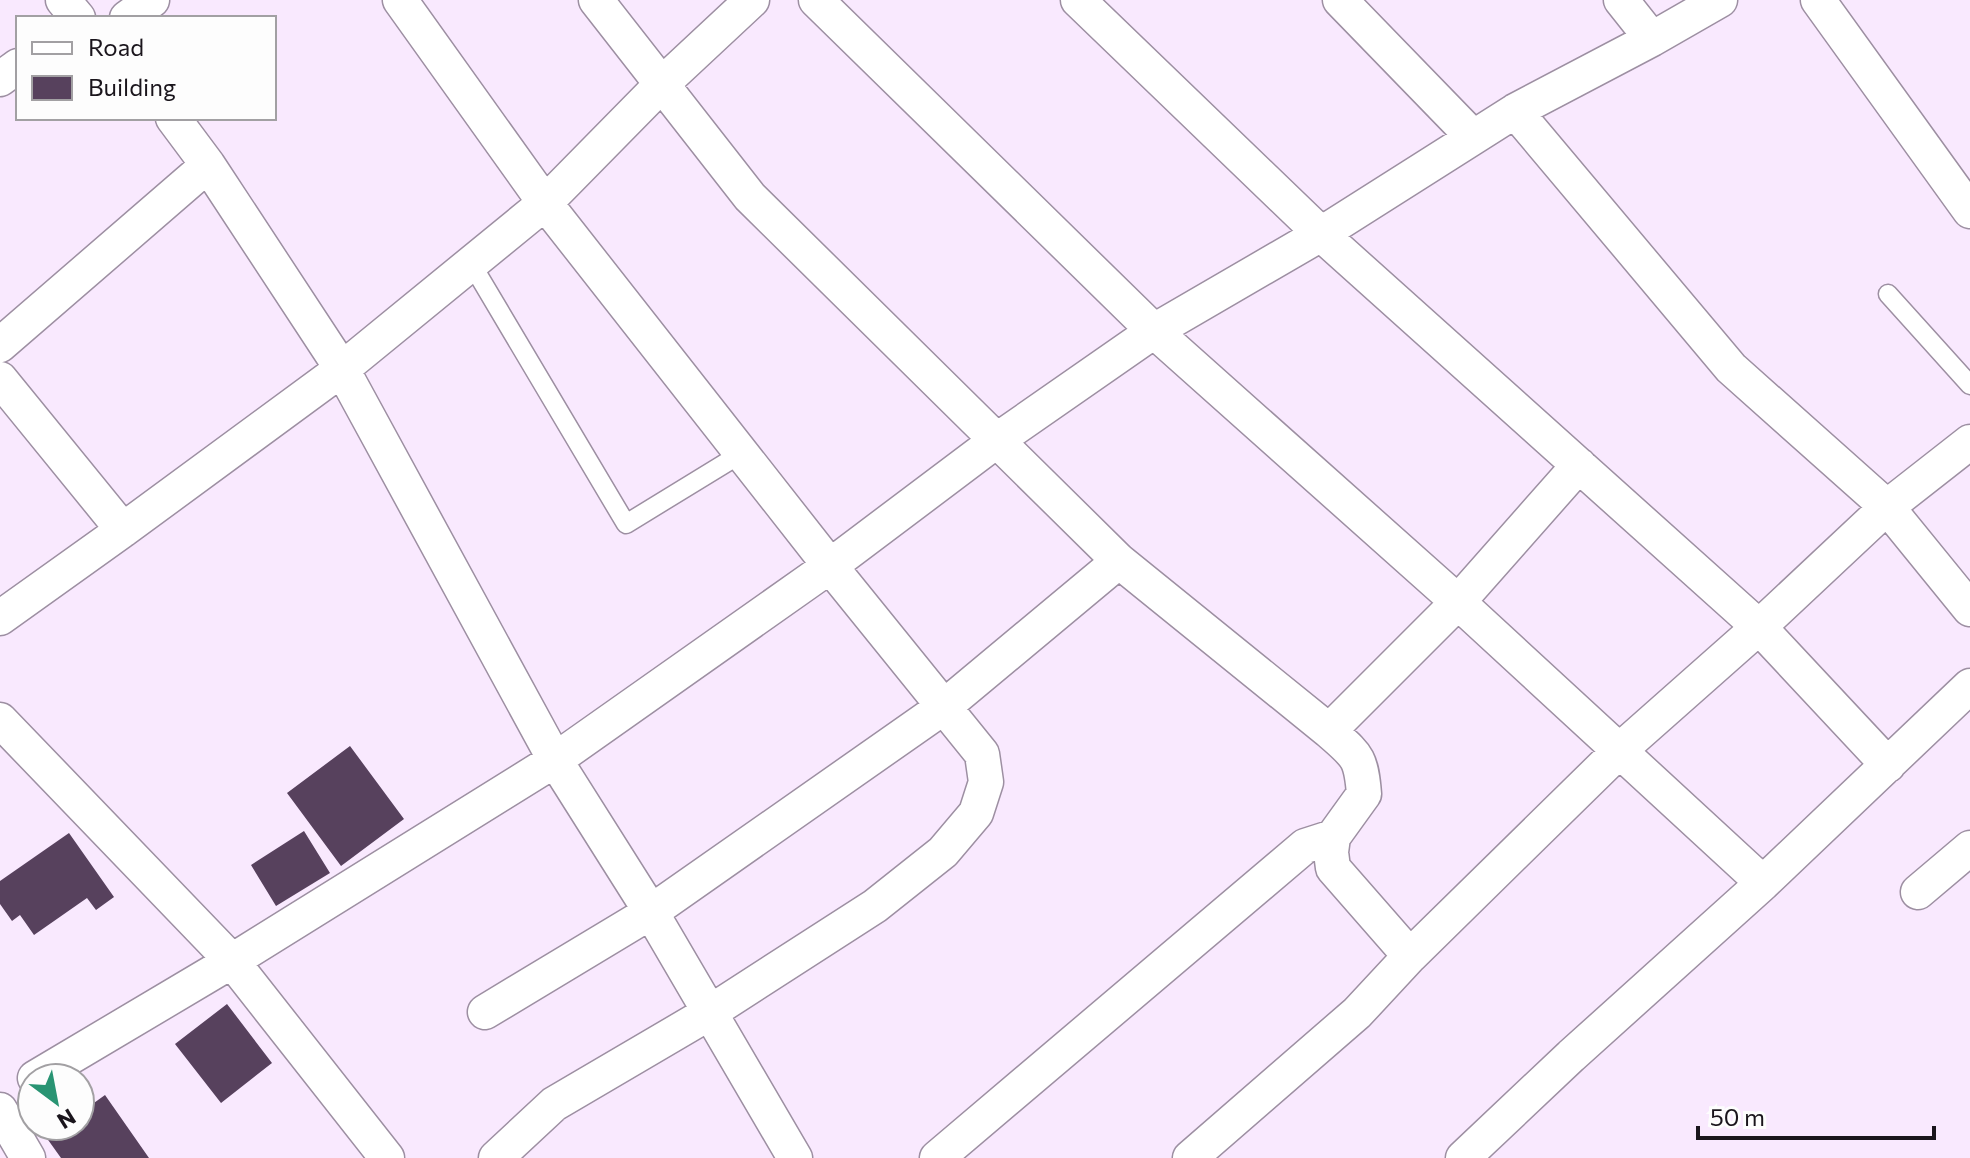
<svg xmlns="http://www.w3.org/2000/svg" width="1970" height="1158" font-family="Commissioner,sans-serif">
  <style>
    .building { fill: #57415d }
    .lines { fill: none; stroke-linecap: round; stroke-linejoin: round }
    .service-casing { stroke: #9d8fa2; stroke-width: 21 }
    .minor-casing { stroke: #9d8fa2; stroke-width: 37 }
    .service { stroke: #fff; stroke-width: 18 }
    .minor { stroke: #fff; stroke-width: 34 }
  </style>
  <rect width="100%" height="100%" fill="#f9e9fe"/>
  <path class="building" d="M350,746L404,819L341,866L287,793Z
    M304,831L330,873L276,906L251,865Z
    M69,833L114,897L96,910L87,898L34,935L20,915L12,921L0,904V881Z
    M227,1004L272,1063L221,1103L175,1044Z
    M105,1095L149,1158H61L46,1137L62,1126H80V1113Z"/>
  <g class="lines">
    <g class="service-casing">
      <path id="service" d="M471,263L626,524L742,453
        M1888,294L1970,385"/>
    </g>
    <g class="minor-casing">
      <path id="minor" d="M63,0L78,18
        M400,0L545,203L830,566L982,754L986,782L976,813L943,852L875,906L709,1013L554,1104L496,1158
        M596,0L750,197L1119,561L1329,731C1357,756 1361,756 1364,794L1333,837L1331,852L1333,868L1410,956
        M816,0L1154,331L1458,602L1763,883
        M1078,0L1321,234L1759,627L1888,765
        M1340,0L1473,137
        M1621,0L1652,39
        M1818,0L1970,211
        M127,18L152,0
        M0,79L18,66
        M1515,111L1731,368L1887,507L1970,609
        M173,118L208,165L342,369L555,760L651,912L795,1158
        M0,345L208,165
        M0,379L123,530
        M0,618L123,530L342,369L545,203L663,83L752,0
        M0,720L232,961L387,1158
        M1329,731L1458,602L1579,465
        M1918,892L1970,848
        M485,1012L651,912L945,706L1119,561
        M35,1078L232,961L555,760L830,566L996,441L1154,331L1321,234L1515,111L1652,39L1720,0
        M0,1110L28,1158
        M937,1158L1305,846L1333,837
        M1190,1158L1357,1013L1410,956L1620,750L1759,627L1887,507L1970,442
        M1463,1158L1571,1056L1763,883L1970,686"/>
    </g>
    <use href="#service" class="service"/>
    <use href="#minor" class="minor"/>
  </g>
  <rect x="16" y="16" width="260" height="104" fill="#fdfdfd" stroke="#a2a0a3" stroke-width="2"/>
  <rect x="32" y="42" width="40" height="12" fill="#ffffff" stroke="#a2a0a3" stroke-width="2"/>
  <text x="88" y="56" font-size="24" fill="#1a151c">Road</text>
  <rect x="32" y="76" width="40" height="24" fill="#57415d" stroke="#a2a0a3" stroke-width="2"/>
  <text x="88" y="96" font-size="24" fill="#1a151c">Building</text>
  <g transform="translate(56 1102) rotate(148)"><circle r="38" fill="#fdfdfd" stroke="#a2a0a3" stroke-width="2"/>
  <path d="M0-6L14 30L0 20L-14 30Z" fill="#299473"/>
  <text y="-12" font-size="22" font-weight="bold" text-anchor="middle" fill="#1a151c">N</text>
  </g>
  <path d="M1698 1126v12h236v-12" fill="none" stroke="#1a151c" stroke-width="4"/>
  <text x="1710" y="1126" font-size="24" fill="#1a151c" stroke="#fdfdfd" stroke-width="6" paint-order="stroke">50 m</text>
</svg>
